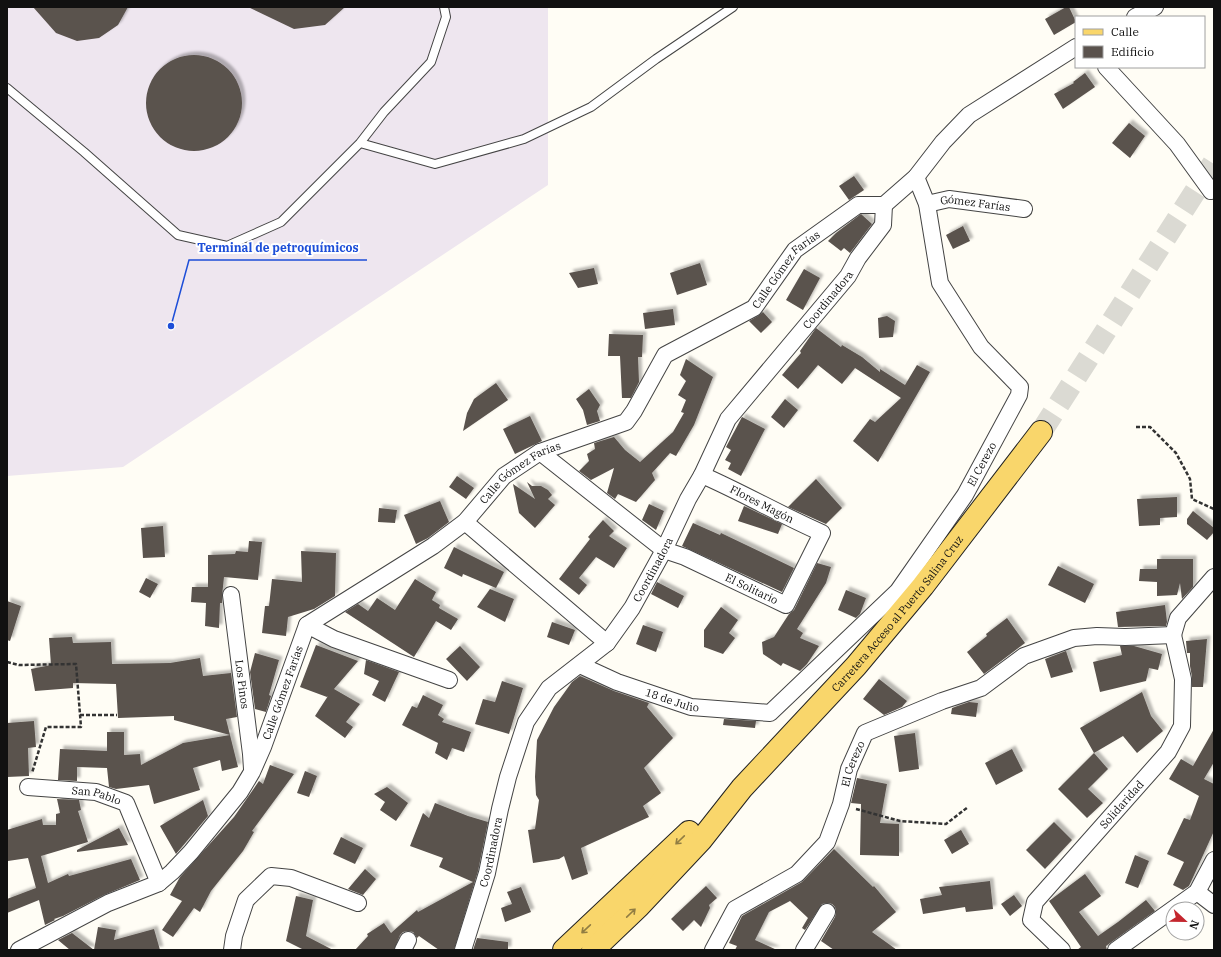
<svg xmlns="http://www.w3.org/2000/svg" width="1221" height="957" font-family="'IBM Plex Serif',serif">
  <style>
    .industrial { fill: #eee6ef }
    .building { fill: #5a524d; filter: url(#shadow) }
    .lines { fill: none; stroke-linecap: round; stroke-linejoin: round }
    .primary-tunnel { stroke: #dbdad3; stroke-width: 22; stroke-dasharray: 22 11; stroke-linecap: butt }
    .lane-casing { stroke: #444; stroke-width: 10 }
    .street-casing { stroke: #444; stroke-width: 18 }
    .primary-casing { stroke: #222; stroke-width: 24 }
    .path { stroke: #333; stroke-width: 2.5; stroke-dasharray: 4 2; stroke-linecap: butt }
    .lane { stroke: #fff; stroke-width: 8 }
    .street { stroke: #fff; stroke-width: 16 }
    .primary { stroke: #f9d66b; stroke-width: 22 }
    .oneway { stroke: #917d42 }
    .labels { text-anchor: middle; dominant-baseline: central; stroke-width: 4; stroke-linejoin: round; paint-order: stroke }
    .street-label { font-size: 11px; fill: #111; stroke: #fff }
    .leader { fill: none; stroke: #1d4ed8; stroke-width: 1.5 }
    .callout-dot { fill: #1d4ed8; stroke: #fff; stroke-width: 1.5 }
    .callout-label { font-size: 12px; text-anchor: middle; font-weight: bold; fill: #1d4ed8; stroke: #fff; stroke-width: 4; stroke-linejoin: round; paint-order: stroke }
  </style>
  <defs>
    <filter id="shadow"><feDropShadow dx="3.5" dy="-3.5" stdDeviation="1" flood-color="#0004"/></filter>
  </defs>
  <rect width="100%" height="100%" fill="#fffdf5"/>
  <path class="industrial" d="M7,7H548V185L123,467L7,476Z"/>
  <path class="building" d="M33,7H128L118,25L99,38L77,41L56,33Z
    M248,7H345L325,25L294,29Z
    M1066,7H1069L1076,22L1054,35L1045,19Z
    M146 103a48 48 0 1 1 96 0a48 48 0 1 1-96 0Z
    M1085,73L1095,87L1063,109L1054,94L1074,83L1073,82Z
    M1129,123L1145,136L1130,158L1112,143Z
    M854,176L864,190L849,200L839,186Z
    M861,214L872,224L850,253L844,248L841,251L828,241L836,233Z
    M963,226L970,241L953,249L946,235Z
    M700,263L707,285L677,295L670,273Z
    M594,268L598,284L578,288L569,273Z
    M804,269L820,278L803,310L786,300Z
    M673,309L675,325L645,329L643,313Z
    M763,312L772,322L761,333L749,321L758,316Z
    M887,316L895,321L893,337L879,338L878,318Z
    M816,328L841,347L842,345L862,357L880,372V369L905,385L917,365L930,372L878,462L853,441L870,419L875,422L901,398L855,368L842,384L818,365L798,389L782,375L801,353L800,351Z
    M609,334L643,335L642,357H638L639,382L631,398H622L620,356H608Z
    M686,359L713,377L694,425L676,456L670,453L652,473L655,480L636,502L618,494L615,499L607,493L614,468L591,480L579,471L589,461L587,454L595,449L594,443L614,437L625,450L640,462L673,432L684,413L681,412L686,400L678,395L686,381L680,375Z
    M496,383L508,400L463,431L467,413L474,399Z
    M589,389L600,405L597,411L600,421L587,425L583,410L576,399Z
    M785,399L798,410L784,428L771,417Z
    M530,416L542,441L515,454L503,429Z
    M742,417L765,429L741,476L728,469L731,463L725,460L731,450L726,447Z
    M457,476L474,488L466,499L449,487Z
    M816,479L842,508L826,524L788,507Z
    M527,482L532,486H541L548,490L552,495L548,499L555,505L535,528L519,513L513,484L535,499Z
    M1177,497V517L1160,518V525L1139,526L1137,499Z
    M440,501L449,522L428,538L416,544L404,515Z
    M649,504L664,511L656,530L642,520Z
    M744,506L782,524L778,534L738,521Z
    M379,508L397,510L395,523L378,522Z
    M1193,511L1214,528V532L1207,540L1187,524V519Z
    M603,520L614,531L609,536L627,548L614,568L596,557L579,578L587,585L579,595L559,579L590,539L588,537Z
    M693,523L720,535L721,533L794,568L782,592L682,546Z
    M163,526L165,557L143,558L141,528Z
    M249,541L262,542L258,580L224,577L222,596V603H220L219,628L205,626L206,603L191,602L192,587H208V555L235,554L236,551L248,552Z
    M454,547L504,572L496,588L463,574L462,577L444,568Z
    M301,551L336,553L335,596L314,609L288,617L286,636L262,633L265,606H269L272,579L302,582Z
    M1157,559H1193V587L1182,599L1180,583L1177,595L1157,596V582L1139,581L1140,569H1157Z
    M817,563L831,567L826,583L797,629L803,633L800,638L819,646L807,664L800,671L783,663L781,666L763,654L762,642L774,637L789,614L794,610Z
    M1058,566L1094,584L1085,603L1048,585Z
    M146,578L158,584L150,598L139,592Z
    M415,579L436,592L432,600L440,605L439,608L458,619L451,630L436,621L414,657L345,612L358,604L368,611L377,598L395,610Z
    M657,582L684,596L678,608L651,594Z
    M490,589L514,599L505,622L477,607Z
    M846,590L866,598L860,614L856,618L838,610Z
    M7,601L21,606L10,641L7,640Z
    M1165,605L1167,622L1166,626L1118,627L1116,612Z
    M721,607L738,620L729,633L735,638L723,654L704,647V630Z
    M1007,618L1025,643L984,674L967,652L987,636L986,634Z
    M552,622L575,630L569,645L547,637Z
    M643,625L663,632L656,652L636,644Z
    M72,637L73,643L111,642L112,664L170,663L200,658L203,676L231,673L237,717L226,719L230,735L174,720V716L118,718L116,684L73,683V688L35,691L31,669L51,665L49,638Z
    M1207,639L1203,687H1192V677L1190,666V653H1187L1186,641Z
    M316,645L358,661L334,689L360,704L346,722L353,727L345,738L315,716L328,696L327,697L300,687Z
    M460,646L480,667L467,681L446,659Z
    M1120,646H1134L1162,654L1158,670L1149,668L1146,681L1100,692L1093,662L1122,655Z
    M1066,651L1073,672L1051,678L1045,659Z
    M255,653L279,660L269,695L271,696L266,712L255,709L250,672Z
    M366,660L399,672L385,702L372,695L379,681L364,674Z
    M580,676L614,691L649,703L647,707L673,738L644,768L661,793L643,806L649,817L581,848L588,874L572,880L564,856L559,859L533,863L528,830L535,829L539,800L536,795L535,777L537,740L554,707L572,682Z
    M879,679L907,701L902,707L884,715L863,699Z
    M502,681L523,688L509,734L475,724L483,699L495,702Z
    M1142,692L1151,716L1163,731L1137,753L1123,736L1094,753L1080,728Z
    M423,695L443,705L438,715L444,719L442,722L471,732L464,752L452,748L447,760L435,753L438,743L402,725L412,706L417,708Z
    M969,702L978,703L976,717L951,714L952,708Z
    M724,719L756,721L755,728L723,725Z
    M34,721L36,747L28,748L29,776L7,777V723Z
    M1214,729V762L1204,779L1214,784V831L1189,886L1183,890L1173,885L1184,862L1167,854L1184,818L1190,820L1199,796L1169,779L1181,759L1193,766Z
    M107,732H124V755L140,754L141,765L183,743L230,735L238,767L222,771L220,760L193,768L200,790L154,804L149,785L116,789L109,787L107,768L77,767V781L58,780L60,749L107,751Z
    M915,733L919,769L899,772L894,736Z
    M1012,749L1023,771L996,785L985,763Z
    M1094,753L1108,769L1088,789L1103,803L1087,818L1058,789Z
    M270,765L294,774L252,831L254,832L243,851L211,891L200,912L194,908L173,937L162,930L182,901L170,895L180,877L234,817L259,781L263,784Z
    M305,771L317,776L309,797L297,793Z
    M857,778L887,784L880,823L899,824V856L860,855L861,804L851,803Z
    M387,787L408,803L396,821L380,810L385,802L374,794Z
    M57,799L79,800L81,810L78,811L88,842L41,856L48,883L68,874L69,876L131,859L140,880L104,895L63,916L54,919L55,920L45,925L39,900L7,913V899L36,888L28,858L8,861L7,830L42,819L43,825H56V814L60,813Z
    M203,800L208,816L176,854L160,826Z
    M435,803L468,816L488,822L478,871L454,950H439L419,936L417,938L413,932L408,931L403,932L400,935L394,950H355L368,936L367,934L384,923L391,933L417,910L418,912L473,882L439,867L443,858L410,846L423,813L429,818Z
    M1054,822L1072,840L1045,869L1026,850Z
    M119,828L128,845L77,852V850Z
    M961,830L969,844L952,854L944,840Z
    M341,837L363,848L355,864L333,854Z
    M834,849L873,887L874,886L896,912L872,932L897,950H834L821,941L835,917L836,912L835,907L832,904L828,903L822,904L805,930L802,928L808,918L790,901L769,912L755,940L777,950H735L737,946L729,943L742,916L802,882Z
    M1135,855L1149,861L1138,888L1125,883Z
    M365,869L376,879L363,895L348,889Z
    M1085,874L1101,896L1079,912L1098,936L1118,922L1146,900L1155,911L1106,946L1107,950H1077L1081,947L1049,901Z
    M990,881L993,909L966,912L965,907L923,914L920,899L942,895L939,887Z
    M706,886L717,898L709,905L710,908L701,927L694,920L683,931L671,919Z
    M521,887L531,912L505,922L501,908L512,904L507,892Z
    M1014,895L1022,906L1010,916L1001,904Z
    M296,896L313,900L306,936L333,950H304L286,941Z
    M98,927L116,930L114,940L154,929L160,950H70L58,940L72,933L94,950Z
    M477,938L508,942V950H473Z"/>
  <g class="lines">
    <path class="primary-tunnel" d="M1041,432L1214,162"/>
    <g class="lane-casing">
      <path id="lane" d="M7,88L84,152L178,235L227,246L281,222L360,143L384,112L431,62L446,17L444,7
        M360,143L435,164L524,139L591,107L656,59L733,7"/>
    </g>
    <g class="street-casing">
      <g id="street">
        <path d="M1135,17L1155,7"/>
        <path d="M1106,67L1177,144L1211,191L1214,190"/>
        <path id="s1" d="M927,204L949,199L1024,209"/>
        <path id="s2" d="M540,452L664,550L685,557L786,605L822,533C781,515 743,493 702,475"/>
        <path d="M465,522L607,643"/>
        <path id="s3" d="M231,595L251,754L252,769"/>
        <path d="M307,625L334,639L449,680"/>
        <path d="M1173,635L1178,618L1214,577"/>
        <path id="s4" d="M580,665L617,682L691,707L770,713L898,591L965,495L1019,395L1020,387L981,347L940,283L927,204L916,177"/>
        <path id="s5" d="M28,787L96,792L126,803L159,883"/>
        <path d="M1197,892L1214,905"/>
        <path id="s6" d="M19,950L108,903L159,883L172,872L191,852L240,792L252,772L263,747L307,625L433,546L465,522L504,476L540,452L626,422L634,411L665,355L754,308L795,250L858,205H884L916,177L943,142L969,115L1076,47"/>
        <path d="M232,950L234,936L246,900L271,876L291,878L358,903"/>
        <path d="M403,950L408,940"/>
        <path id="s7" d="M463,950L487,873L500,809L508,777L526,722L549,688L607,643L632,608L664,550L688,499L702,475L728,419L848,276L858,258L883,225L884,205"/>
        <path id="s8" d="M713,950L735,909L797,874L827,842L841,804L849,769L865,733L942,701L981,688L1024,656L1074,638L1097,636L1125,637L1173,635"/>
        <path d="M804,950L827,912"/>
        <path id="s9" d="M1062,950L1031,920L1035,902L1168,752L1182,726L1183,679L1173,635"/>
        <path d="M1116,950L1197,892L1214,860"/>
      </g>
    </g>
    <g class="primary-casing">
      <g id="primary">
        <path d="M564,950L689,832"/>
        <path id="s10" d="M593,950L639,906L701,840L742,788L856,666L923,586L1041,432"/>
      </g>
    </g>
    <path class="path" d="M1136,427H1150L1176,453L1190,479L1192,499L1214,509
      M7,662L19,665L76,664L81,727H46L32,773
      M80,715H117
      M856,809L900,821L946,824L968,807"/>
    <use href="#lane" class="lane"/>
    <use href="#street" class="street"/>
    <use href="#primary" class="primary"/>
  </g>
  <defs><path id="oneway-shaft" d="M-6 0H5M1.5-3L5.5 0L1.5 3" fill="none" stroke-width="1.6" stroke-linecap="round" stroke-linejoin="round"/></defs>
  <g class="oneway">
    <use href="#oneway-shaft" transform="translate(680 840) rotate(136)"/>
    <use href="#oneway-shaft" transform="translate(631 913) rotate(-44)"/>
    <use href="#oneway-shaft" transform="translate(586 929) rotate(137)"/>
  </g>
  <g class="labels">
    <g class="street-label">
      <text stroke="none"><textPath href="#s1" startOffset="49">Gómez Farías</textPath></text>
      <text stroke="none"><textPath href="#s6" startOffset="1070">Calle Gómez Farías</textPath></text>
      <text stroke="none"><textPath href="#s7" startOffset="762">Coordinadora</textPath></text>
      <text stroke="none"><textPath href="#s4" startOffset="527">El Cerezo</textPath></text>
      <text stroke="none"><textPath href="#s6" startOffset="722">Calle Gómez Farías</textPath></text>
      <text transform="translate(762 504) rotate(27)">Flores Magón</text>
      <text stroke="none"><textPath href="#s7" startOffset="438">Coordinadora</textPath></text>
      <text stroke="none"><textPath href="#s2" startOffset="254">El Solitario</textPath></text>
      <text stroke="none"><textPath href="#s10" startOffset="454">Carretera Acceso al Puerto Salina Cruz</textPath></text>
      <text stroke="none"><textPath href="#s3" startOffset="90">Los Pinos</textPath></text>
      <text stroke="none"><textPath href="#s6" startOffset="386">Calle Gómez Farías</textPath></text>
      <text stroke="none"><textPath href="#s4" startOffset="99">18 de Julio</textPath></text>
      <text stroke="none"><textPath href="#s8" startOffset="244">El Cerezo</textPath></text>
      <text stroke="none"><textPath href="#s5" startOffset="69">San Pablo</textPath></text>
      <text stroke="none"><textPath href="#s9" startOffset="192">Solidaridad</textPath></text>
      <text stroke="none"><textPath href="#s7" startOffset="102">Coordinadora</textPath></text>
    </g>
  </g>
  <path class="leader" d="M171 326L189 260H367"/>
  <circle class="callout-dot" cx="171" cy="326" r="4"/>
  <g class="callout-label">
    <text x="278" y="252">Terminal de petroquímicos</text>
  </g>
  <rect width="1221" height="957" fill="none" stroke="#111111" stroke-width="16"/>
  <rect x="1075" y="16" width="130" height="52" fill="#ffffff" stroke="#a0a0a0"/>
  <rect x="1083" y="29" width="20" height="6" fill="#f9d66b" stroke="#a0a0a0"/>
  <text x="1111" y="36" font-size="12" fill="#111111">Calle</text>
  <rect x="1083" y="46" width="20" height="12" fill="#5a524d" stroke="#a0a0a0"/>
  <text x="1111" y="56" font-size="12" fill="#111111">Edificio</text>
  <g transform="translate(1185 921) rotate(112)"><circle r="19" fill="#ffffff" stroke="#a0a0a0"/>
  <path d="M0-3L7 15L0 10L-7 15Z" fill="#c4262e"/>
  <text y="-6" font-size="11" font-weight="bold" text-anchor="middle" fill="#111111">N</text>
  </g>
</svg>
